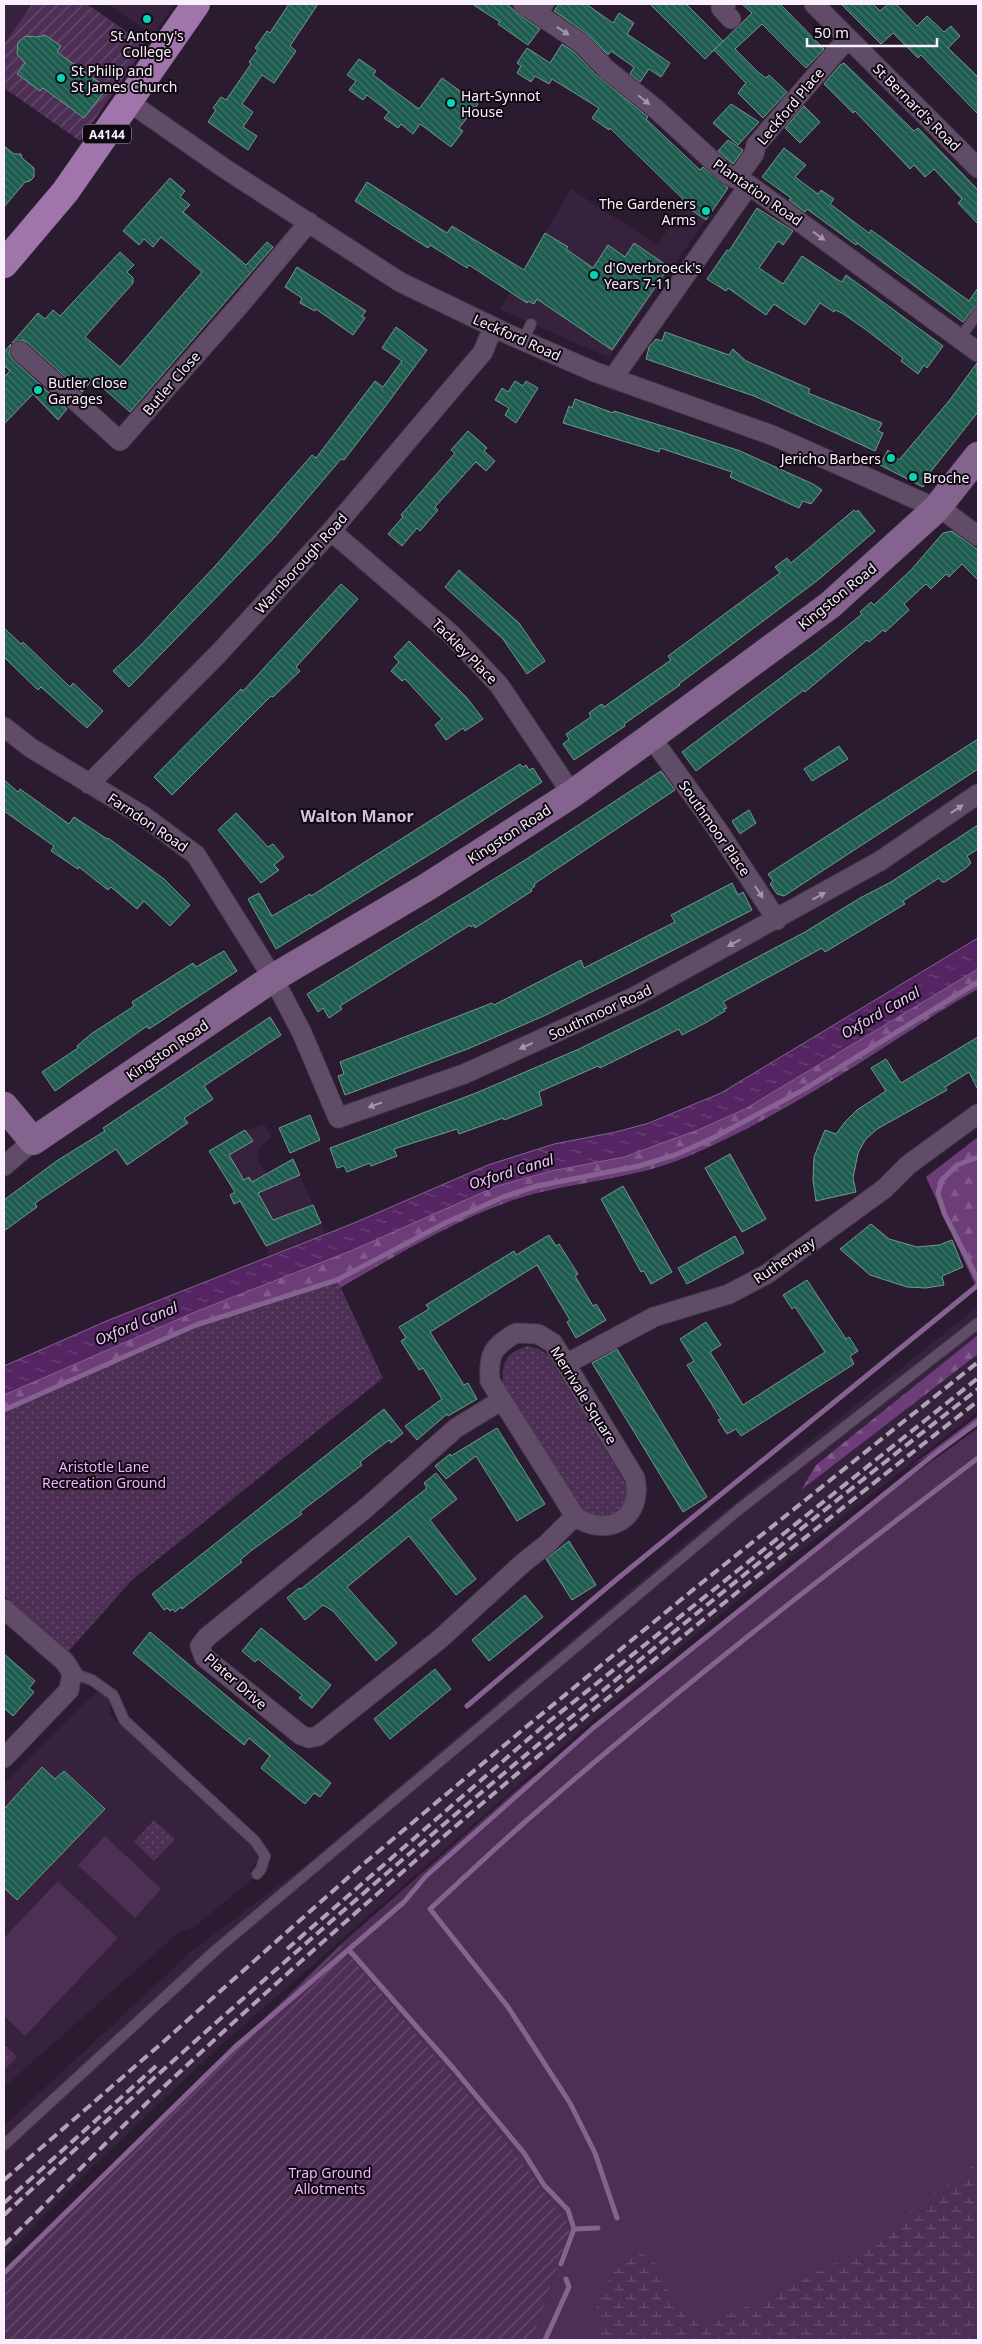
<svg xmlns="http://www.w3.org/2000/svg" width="982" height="2344" font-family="'Noto Sans',sans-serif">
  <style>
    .built { fill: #36223d }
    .grass { fill: #4d2f56 }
    .forest { fill: url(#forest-firs) }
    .wetland { fill: url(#wetland-marsh) }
    .park { fill: url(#park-dots) }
    .garden { fill: url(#garden-furrows) }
    .water { fill: url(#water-ripples); stroke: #866290 }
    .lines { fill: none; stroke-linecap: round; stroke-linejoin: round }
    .stream { stroke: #866290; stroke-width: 5 }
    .building { fill: url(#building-back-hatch); stroke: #72988e }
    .lane-casing { stroke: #48394d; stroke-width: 12 }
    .street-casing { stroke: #48394d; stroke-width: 21 }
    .secondary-casing { stroke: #48394d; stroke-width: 29 }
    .primary-casing { stroke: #48394d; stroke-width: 29 }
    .lane { stroke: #614c67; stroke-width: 10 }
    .street { stroke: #614c67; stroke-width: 19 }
    .secondary { stroke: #84638e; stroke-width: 28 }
    .primary { stroke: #9f75ac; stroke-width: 28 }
    .rail { stroke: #afa3b3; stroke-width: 4; stroke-dasharray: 10 5; stroke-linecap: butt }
    .oneway { fill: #a695aa }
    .poi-dot { fill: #08d5b5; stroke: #100912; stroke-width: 2 }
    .labels { text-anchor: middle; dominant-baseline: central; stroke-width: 4; stroke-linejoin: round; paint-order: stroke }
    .shield { fill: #100912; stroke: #b4aab6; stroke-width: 1 }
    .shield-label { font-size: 12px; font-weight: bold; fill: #faeffd }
    .poi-label { font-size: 14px; fill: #faeffd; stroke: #100912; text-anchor: start }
    .street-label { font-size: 14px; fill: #faeffd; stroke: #100912 }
    .park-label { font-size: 14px; fill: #ecb5fc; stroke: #100912 }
    .water-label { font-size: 15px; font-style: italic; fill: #eec5fb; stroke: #100912 }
    .quarter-label { font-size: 16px; font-weight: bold; fill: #d6c0dc; stroke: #100912 }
  </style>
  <defs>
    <pattern id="forest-firs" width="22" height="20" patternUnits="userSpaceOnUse" patternTransform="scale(1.25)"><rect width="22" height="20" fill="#6d3d7a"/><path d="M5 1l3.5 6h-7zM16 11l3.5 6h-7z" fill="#83598e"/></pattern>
    <pattern id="wetland-marsh" width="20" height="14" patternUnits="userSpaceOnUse" patternTransform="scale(1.25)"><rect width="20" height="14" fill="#4d2f56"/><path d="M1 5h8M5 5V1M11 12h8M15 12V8" fill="none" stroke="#684d6f"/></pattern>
    <pattern id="park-dots" width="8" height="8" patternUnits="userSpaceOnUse" patternTransform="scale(1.25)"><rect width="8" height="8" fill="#4d2f56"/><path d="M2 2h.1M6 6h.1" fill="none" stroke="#684d6f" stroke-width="1.8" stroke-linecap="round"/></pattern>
    <pattern id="garden-furrows" width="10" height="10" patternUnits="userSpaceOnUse" patternTransform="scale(1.25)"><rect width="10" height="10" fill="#4d2f56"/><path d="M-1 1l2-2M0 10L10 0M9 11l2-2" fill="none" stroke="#684d6f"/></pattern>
    <pattern id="water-ripples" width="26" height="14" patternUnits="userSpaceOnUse" patternTransform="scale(1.25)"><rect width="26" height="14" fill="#542562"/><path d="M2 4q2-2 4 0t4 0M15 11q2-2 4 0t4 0" fill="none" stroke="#6e4579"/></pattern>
    <pattern id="building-back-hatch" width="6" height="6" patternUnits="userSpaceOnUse" patternTransform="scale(1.25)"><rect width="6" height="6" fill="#1d5c4f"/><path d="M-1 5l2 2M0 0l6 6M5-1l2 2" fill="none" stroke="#3f7469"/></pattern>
  </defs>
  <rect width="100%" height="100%" fill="#2b1b30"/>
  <path class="built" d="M4,4H32L4,44Z
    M107,4H174L153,35Z
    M710,172L730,185L611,355L606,356L573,342L500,309L571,189L657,245Z
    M264,1124L272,1137L259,1149L258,1153L259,1162L267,1174L293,1159L325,1233L269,1256L266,1246L209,1151L242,1132Z
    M978,1306V1411L754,1587L602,1712L221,2045L85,2174L4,2256V2126L194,1949L305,1866L695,1535Z
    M98,1690L110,1700V1716L133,1734L255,1847L258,1853V1860L249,1871L255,1877L193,1928L179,1932L4,2087V1783Z"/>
  <path class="grass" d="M978,1428V2340H532L571,2227L488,2117L340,1945L515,1791L903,1482Z
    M105,1836L161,1889L135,1918L78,1865Z
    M58,1881L118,1938L25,2036L4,2016V1938Z"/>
  <path class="forest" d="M978,969V989C930,1016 885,1048 837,1077C788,1107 737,1136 684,1158C633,1179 579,1181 526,1196C465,1214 396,1255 340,1288L336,1280L196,1325L4,1410V1395L195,1312L353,1250L497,1186L551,1171L624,1157L698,1130L745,1109Z
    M978,1137V1291L926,1177Z
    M978,1335V1354L801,1490L816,1465Z
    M978,1416V1422L909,1468Z"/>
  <path class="wetland" d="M978,2163V2340H600L596,2304L619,2261L637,2253L652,2257L674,2301L693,2321L719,2318L770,2297L844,2258Z"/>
  <path class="park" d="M337,1280L383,1378L132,1580L67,1653L4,1595V1410L196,1325Z
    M528,1346L539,1349L548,1355L626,1484L629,1495L617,1521L583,1513L503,1384C501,1362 507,1352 528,1346Z
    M154,1820L175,1839L154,1861L134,1842Z
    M4,2044L17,2057L4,2070Z"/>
  <path class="garden" d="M32,4H87L146,45L80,141L4,88V44Z
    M340,1945L488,2117L571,2227L532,2340H4V2278L15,2261Z"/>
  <path class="water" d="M978,938V969L745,1109L698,1130L624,1157L551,1171L497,1186L353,1250L195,1312L4,1395V1366L109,1320L354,1223L488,1165L554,1144L616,1132L649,1123L721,1093Z"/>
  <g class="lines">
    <path class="stream" d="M978,1157L957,1165L942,1180L938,1193L944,1213L978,1280
      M4,1410L196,1325L337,1280L445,1223L503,1197L537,1186L639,1166L675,1155L713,1138L803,1090L978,982
      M467,1706L617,1579L978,1285
      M349,1950L454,2069L524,2153L544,2185L568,2210L574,2229L561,2264
      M617,2218L595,2153L570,2103L508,2007L430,1909C464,1878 498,1845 533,1815C676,1690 827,1573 978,1458
      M574,2229L598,2228
      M4,2273L235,2047L404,1902L426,1876L593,1728L932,1456L978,1422
      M545,2340L569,2287L566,2279"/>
  </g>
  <path class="building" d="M289,4H318L290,46L296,51L274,83L262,75L242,104L253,112L243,127L257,136L248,150L208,122L216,110L213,108L221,97L226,100L251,64L249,62L258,50L255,48L267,31L270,33Z
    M472,4H507L517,13L540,29L528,45L498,24L500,22Z
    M559,4H586L613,23L619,13L634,23L627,34L670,63L661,77L649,69L640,82L630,74L634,67L611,51L608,55L587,34L554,11Z
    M650,4H686L723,41L705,59Z
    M742,4H780L824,49L806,68L762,24L735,49L758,72L766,78L769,75L787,92L763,118L738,93L746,83L714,50L752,13Z
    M841,4H873L880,11L888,4H896L917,26L927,16L944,32L951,26L960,36L948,48L978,77V114L921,55L918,58L893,33L881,44Z
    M45,35L61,46L57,52L107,88L84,118L43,88L40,91L17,74L25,63L17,54L18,42L26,36L38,37Z
    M562,44L574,52L595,74L648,117L646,119L700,170L703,167L728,188L706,220L681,203L683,199L610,128L609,130L592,118L599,108L552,79L549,84L535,76L531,82L517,73L521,66L517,63L527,48L550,63Z
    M359,59L376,71L373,75L419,109L442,78L478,104L459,128L463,131L451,147L420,124L413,134L401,124L398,128L384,118L389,112L367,95L363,100L349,90L356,81L347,75Z
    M844,63L914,131L918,128L978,190V224L958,203L962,199L934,169L925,177L914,165L910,169L855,111L853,113L824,84L840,65Z
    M731,104L759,122L738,145L713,123Z
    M804,106L820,122L800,143L785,128Z
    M728,140L743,150L733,164L718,151Z
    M4,146L14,154H21L22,158L34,168V177L30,181L25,182L4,207Z
    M784,148L806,165L795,177L818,194L821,190L834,199L830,204L869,233L871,230L969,301L978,288V306L973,309L963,322L857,243L856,245L807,209L805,212L789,200L791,198L762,177Z
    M170,178L185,191L180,197L190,205L183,212L246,265L267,242L273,247L130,412L93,379L82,392L28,343L22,340L12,343L38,313L45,319L53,310L60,316L120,252L134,265L127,272L133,278V283L85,337L120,367L202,272L161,237L153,247L144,239L139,245L123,231Z
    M367,182L447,233L452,226L524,270L545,233L568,247L566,249L593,268L608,245L625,257L634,243L669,267L612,350L537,299L534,304L528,301L527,303L469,265L467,268L430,245L428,248L355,201Z
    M757,208L793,231L783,245L778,241L759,268L783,284L802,256L838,280L842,282L846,275L943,346L927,368L924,365L918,374L901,361L903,358L865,329L842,313L835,310L834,312L820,303L805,325L774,304L766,315L728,288L726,291L707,279L727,250L729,251Z
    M297,267L366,311L362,316L365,318L353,335L316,309L315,311L300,303L302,298L285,287Z
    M396,327L427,350L384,408L344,460L341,459L273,539L129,687L113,671L142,644L217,564L312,455L316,458L375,381L383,387L402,361L382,348Z
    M665,332L729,355L733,349L746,361L810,389L808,393L882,423L878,431L883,433L875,451L754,396L646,359L649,347L656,339L662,341Z
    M11,344L9,354L12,359L67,409L58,420L33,394L4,424V377L10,371L4,365V352Z
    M977,363L978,412L924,480L926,482L923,487L880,465L888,450L899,460L949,401Z
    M515,381L523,386L526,381L538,388L516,423L505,415L509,408L495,400L502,388L508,392Z
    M575,399L613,413L614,411L682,432L740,451L813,484L822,490L811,504L803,501L799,508L730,477L732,472L660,448L659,452L563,423L569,406L572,408Z
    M468,431L487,448L484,451L495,461L486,471L476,462L471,467L435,507L438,510L420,531L417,528L402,546L388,534L403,517L401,515L455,453L451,450Z
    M854,510L856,512L858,510L875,531L818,580L679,684L680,685L624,724L625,726L574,760L563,744L569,739L566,734L591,717L589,713L600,705L602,704L604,707L671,660L668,656L780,573L775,567L787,558L791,563Z
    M952,531L978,550V580L962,564L949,577L946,574L931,589L926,584L904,604L909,610L885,632L883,630L869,642L867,640L805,692L804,690L696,771L682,752L819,649L862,614L860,612L871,602L874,605L911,570L943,533Z
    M459,570L519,623L545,661L527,674L503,639L445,587Z
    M341,584L358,599L296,667L300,671L273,697L271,696L172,795L154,777L241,689L243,691Z
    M4,628L21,644L23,642L70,687L73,683L103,711L87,728L41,687L38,690L4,657Z
    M409,641L467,698L483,719L465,731L463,728L446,740L435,725L442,719L405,679L402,681L391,671L399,662L394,657Z
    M978,739V769L784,896L777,894L770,884L773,881L768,874Z
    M839,746L848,759L812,781L804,769Z
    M520,764L523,767L526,765L529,770L533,768L542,782L445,845L276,949L248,899L259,893L272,916L310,894L311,896Z
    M661,771L675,790L534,884L535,886L531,889L532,891L475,928L474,925L471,927L470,925L340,1006L342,1009L329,1018L323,1008L318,1012L307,994L525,860Z
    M4,780L18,792L20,789L69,824L74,817L107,839L108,838L164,879L190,905L170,926L144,901L137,909L111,887L108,890L79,867L78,869L51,851L54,846L4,811Z
    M749,810L756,823L740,834L732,821Z
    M236,813L268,847L273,844L284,857L274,865L279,870L261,883L218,830Z
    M978,825V849L967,856L971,863L966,868L945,882H942L939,878L928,885L903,901L905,904L825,952L822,948L723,1002L727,1008L724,1009L725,1011L707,1022L682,1035L679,1029L600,1068L598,1066L539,1092L542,1105L504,1120L503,1118L459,1134L457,1129L394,1149L397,1156L371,1166L370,1163L347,1172L344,1166L337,1168L330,1148L476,1093L579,1049L656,1011L805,932L860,898L891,882Z
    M732,883L738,895L743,892L752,910L546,1015L470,1048L345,1095L338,1076L344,1074L340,1062L492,1003L494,1005L581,960L584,968L675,922L671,915Z
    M224,951L237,971L149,1029L147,1026L55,1091L42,1072L78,1048L77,1046L91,1034L134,1006L132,1002L193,963L196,967Z
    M270,1017L281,1035L204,1086L213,1099L184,1118L188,1123L127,1165L116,1149L35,1203L37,1207L4,1231V1200L58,1160L105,1131L103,1128Z
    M978,1037V1090L969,1072L945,1087L947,1090L877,1129L865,1140L858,1153L853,1178L856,1192L816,1201L813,1180L814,1157L825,1130L836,1134L845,1122L857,1110L886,1091L871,1068L886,1059L901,1083Z
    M310,1115L320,1140L290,1153L279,1128Z
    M245,1130L253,1141L229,1155L244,1180L249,1177L252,1182L293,1159L300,1175L258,1193L273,1220L313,1205L321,1223L266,1246L240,1201L234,1204L230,1195L235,1192L209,1151Z
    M730,1154L766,1219L742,1232L705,1168Z
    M623,1186L672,1272L651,1284L644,1271L641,1272L601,1199Z
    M871,1224L889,1239L917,1247L939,1245L952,1240L963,1267L942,1276L944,1285L926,1288L907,1287L870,1275L840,1249Z
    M549,1235L556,1246L559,1244L578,1274L575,1276L593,1306L596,1304L606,1320L576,1338L567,1322L570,1320L537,1265L430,1332L464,1385L468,1383L477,1399L448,1416L447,1414L417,1440L405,1426L442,1399L423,1368L419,1370L401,1341L406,1338L399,1327L429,1309L426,1305L514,1251L516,1255Z
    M735,1236L744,1253L687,1284L678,1268Z
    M807,1280L846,1339L849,1337L858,1351L850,1356L854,1364L741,1436L736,1429L727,1434L718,1420L721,1419L687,1365L694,1361L680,1339L706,1322L721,1345L710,1352L743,1405L825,1352L795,1307L792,1309L783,1295Z
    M617,1349L707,1497L683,1512L592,1363Z
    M384,1409L403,1433L391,1443L389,1440L360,1462L362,1465L300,1512L302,1514L252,1550L240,1560L242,1562L182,1609L181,1607L175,1612L173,1609L170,1611L167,1608L164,1610L152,1594Z
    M497,1428L545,1504L517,1521L476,1456L446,1479L435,1466L450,1454L451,1456Z
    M436,1473L457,1499L430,1520L476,1579L456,1595L409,1536L347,1587L397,1643L376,1661L333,1611L323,1605L305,1620L287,1598L299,1588L301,1589L427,1488L424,1483Z
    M569,1541L596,1585L572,1600L546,1559Z
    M525,1595L543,1617L489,1661L472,1640Z
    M261,1628L331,1685L312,1708L299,1698L302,1695L258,1659L255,1662L242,1651Z
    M150,1632L331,1783L320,1797L314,1793L305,1804L261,1768L270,1756L249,1738L244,1745L133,1653Z
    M4,1654L35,1681L29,1688L34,1692L13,1716L4,1708Z
    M435,1669L451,1689L390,1739L374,1719Z
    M42,1767L55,1779L64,1771L105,1809L17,1900L4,1888V1809Z"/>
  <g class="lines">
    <g class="lane-casing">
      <path id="lane" d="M541,16L549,4
        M960,338L978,313
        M523,340L531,324
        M72,1673L92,1680L113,1695L124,1720L255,1841L265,1856L261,1869L257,1874
        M4,2145L217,1949L737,1511L978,1323"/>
    </g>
    <g class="street-casing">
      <path id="street" d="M523,4L581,43L606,69L656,109L728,175L749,185L978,352
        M726,4L721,8L731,19
        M814,4L978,168
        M129,102L224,168L400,282L510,335L595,372L774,436L947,513L978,536
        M737,178L754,154L756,145L848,38
        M20,351L120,441L239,306L309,222
        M613,378L749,185
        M331,531L451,634L499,685L572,794
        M4,727L31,748L145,817L196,855L273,978L302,1033L338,1118L464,1074L634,997L880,861L978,794
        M651,737L717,829L777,920
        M89,784L219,653L331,531L483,352L493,327
        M4,1166L33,1141
        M516,1333L538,1334L553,1343L635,1478C636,1483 637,1489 636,1494C633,1527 598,1534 575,1516L490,1381C488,1353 493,1347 516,1333Z
        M566,1364L654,1317L729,1294L767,1274L884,1189L908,1165L978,1114
        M502,1400L456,1428L366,1508L207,1637L200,1646L204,1657L301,1735L309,1738L318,1736L440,1639L523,1563L547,1544L575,1516
        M4,1609L65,1662L72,1673L69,1690L4,1758"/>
    </g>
    <g class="secondary-casing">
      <path id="secondary" d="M4,1106L33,1141L273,978L427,887L572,794L651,737L830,605L936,509L978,456"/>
    </g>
    <g class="primary-casing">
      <path id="primary" d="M4,264L65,192L196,4"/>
    </g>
    <use href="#lane" class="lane"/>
    <use href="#street" class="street"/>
    <use href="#secondary" class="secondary"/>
    <use href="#primary" class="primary"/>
    <path class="rail" d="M287,1949L541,1728L978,1378
      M4,2180L162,2043L361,1866L526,1727L694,1589L978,1362
      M4,2203L156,2066
      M4,2215C316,1926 642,1651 978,1389
      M4,2245C64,2186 122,2125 184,2068C437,1833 706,1614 978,1401"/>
  </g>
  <defs><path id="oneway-solid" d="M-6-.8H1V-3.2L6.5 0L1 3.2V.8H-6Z" transform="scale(1.25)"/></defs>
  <g class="oneway">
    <use href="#oneway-solid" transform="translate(563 31) rotate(34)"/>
    <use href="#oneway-solid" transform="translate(644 100) rotate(39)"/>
    <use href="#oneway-solid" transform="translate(819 236) rotate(36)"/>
    <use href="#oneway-solid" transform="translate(957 809) rotate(-34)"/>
    <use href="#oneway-solid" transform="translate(759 892) rotate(57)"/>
    <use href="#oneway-solid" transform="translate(819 896) rotate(-29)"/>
    <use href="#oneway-solid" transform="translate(734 943) rotate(151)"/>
    <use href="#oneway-solid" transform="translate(526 1046) rotate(156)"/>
    <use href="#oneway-solid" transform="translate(375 1105) rotate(160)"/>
  </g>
  <g class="poi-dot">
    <circle cx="147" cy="19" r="5"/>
    <circle cx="61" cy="78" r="5"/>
    <circle cx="451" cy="103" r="5"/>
    <circle cx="706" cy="211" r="5"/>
    <circle cx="594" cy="275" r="5"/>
    <circle cx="38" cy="390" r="5"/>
    <circle cx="891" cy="458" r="5"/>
    <circle cx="913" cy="477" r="5"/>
  </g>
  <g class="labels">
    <rect class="shield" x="83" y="124.5" width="48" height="19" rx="4"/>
    <g class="shield-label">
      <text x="107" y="134">A4144</text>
    </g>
    <g class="poi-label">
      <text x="147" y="35" text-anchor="middle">St Antony's<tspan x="147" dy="16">College</tspan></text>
      <text x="71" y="70">St Philip and<tspan x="71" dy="16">St James Church</tspan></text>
      <text x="461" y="95">Hart-Synnot<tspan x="461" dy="16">House</tspan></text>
      <text x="696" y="203" text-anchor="end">The Gardeners<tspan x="696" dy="16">Arms</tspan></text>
      <text x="604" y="267">d'Overbroeck's<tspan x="604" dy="16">Years 7-11</tspan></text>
      <text x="48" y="382">Butler Close<tspan x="48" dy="16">Garages</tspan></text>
      <text x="881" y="458" text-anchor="end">Jericho Barbers</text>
      <text x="923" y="477">Broche</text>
    </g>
    <g class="street-label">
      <text transform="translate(790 106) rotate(-50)">Leckford Place</text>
      <text transform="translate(917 107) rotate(45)">St Bernard's Road</text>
      <text transform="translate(758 192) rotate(35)">Plantation Road</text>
      <text transform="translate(517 337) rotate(24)">Leckford Road</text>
      <text transform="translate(171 383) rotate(-49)">Butler Close</text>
      <text transform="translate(301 563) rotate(-48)">Warnborough Road</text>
      <text transform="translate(837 596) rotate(-39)">Kingston Road</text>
      <text transform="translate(465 651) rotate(45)">Tackley Place</text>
      <text transform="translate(148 822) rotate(34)">Farndon Road</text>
      <text transform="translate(715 828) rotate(55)">Southmoor Place</text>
      <text transform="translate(509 834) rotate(-33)">Kingston Road</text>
      <text transform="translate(600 1012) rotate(-25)">Southmoor Road</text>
      <text transform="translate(167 1050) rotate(-34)">Kingston Road</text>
      <text transform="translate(784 1260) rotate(-34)">Rutherway</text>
      <text transform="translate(584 1395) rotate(58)">Merrivale Square</text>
      <text transform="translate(236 1681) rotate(41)">Plater Drive</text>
    </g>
    <g class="park-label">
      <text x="104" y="1466">Aristotle Lane<tspan x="104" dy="16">Recreation Ground</tspan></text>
      <text x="330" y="2172">Trap Ground<tspan x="330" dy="16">Allotments</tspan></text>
    </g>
    <g class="water-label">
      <text transform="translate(880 1012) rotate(-30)">Oxford Canal</text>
      <text transform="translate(511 1171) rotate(-17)">Oxford Canal</text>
      <text transform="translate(136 1323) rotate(-23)">Oxford Canal</text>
    </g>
    <g class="quarter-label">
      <text x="357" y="816">Walton Manor</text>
    </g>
  </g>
  <rect width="982" height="2344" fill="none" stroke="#faeffd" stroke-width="10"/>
  <path d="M807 38v8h130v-8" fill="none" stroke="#faeffd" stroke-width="2.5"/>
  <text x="814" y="38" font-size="15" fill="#faeffd" stroke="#100912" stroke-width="4" paint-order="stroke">50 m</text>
</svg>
